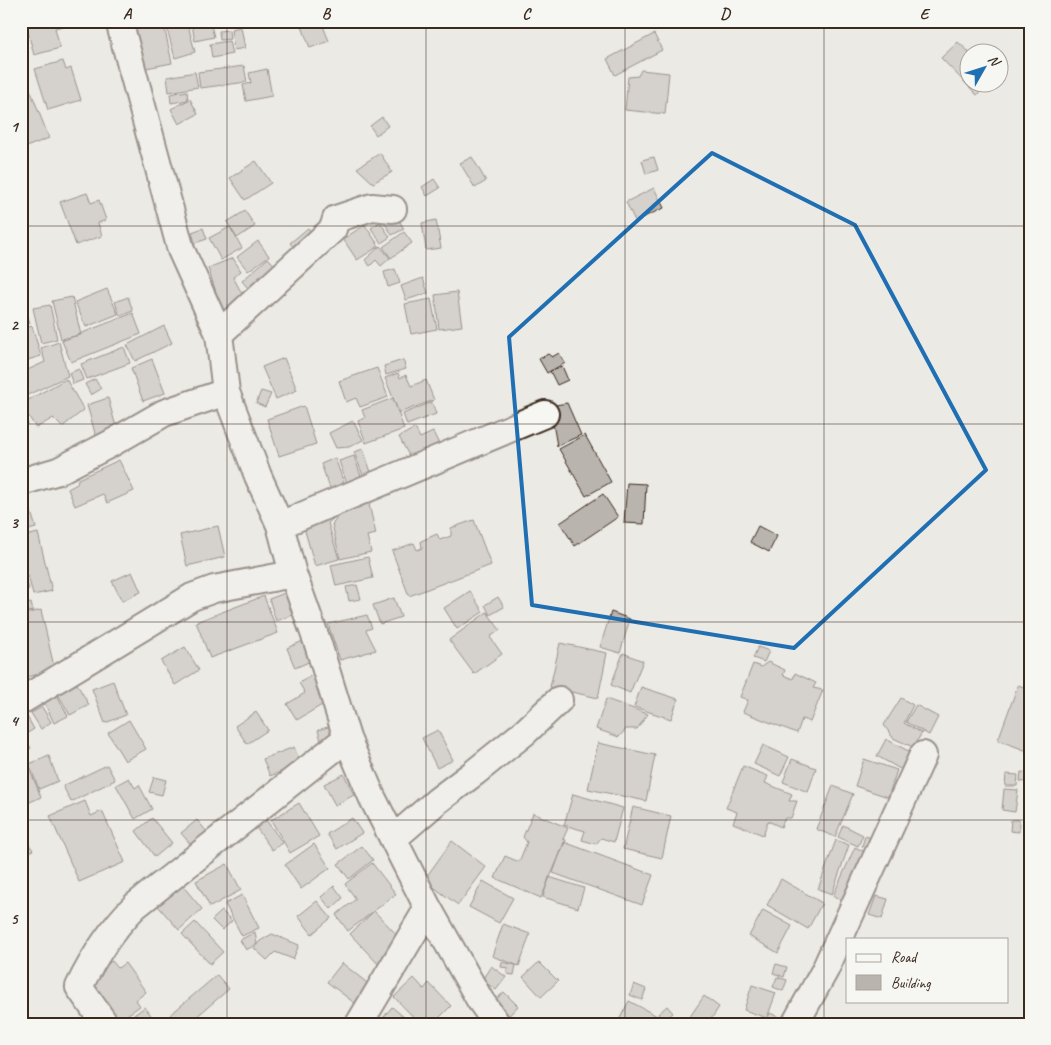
<svg xmlns="http://www.w3.org/2000/svg" width="1051" height="1045" font-family="Caveat,sans-serif">
  <style>
    .building { fill: #bab4ae; stroke: #3b2a1e }
    .lines { fill: none; stroke-linecap: round; stroke-linejoin: round }
    .minor-casing { stroke: #3b2a1e; stroke-width: 30 }
    .minor { stroke: #f6f6f2; stroke-width: 26 }
    .marked { fill: none; stroke: #1f6fb2; stroke-width: 4; stroke-linejoin: round }
    .grid { fill: none; stroke: #3b2a1e; stroke-width: 1; stroke-opacity: 0.55 }
    .neatline { fill: none; stroke: #3b2a1e; stroke-width: 2 }
    .grid-label { font-size: 16px; text-anchor: middle; font-weight: bold; fill: #3b2a1e }
  </style>
  <rect width="100%" height="100%" fill="#ebeae5"/>
  <filter id="ink" filterUnits="userSpaceOnUse"><feTurbulence type="fractalNoise" baseFrequency=".02" numOctaves="2"/><feDisplacementMap in="SourceGraphic" scale="10" xChannelSelector="R" yChannelSelector="G"/><feConvolveMatrix kernelMatrix="1 2 1 2 8 2 1 2 1" color-interpolation-filters="sRGB"/></filter>
  <g filter="url(#ink)">
    <path class="building" d="M25,21H66L67,25L55,28L60,48L34,55Z
      M163,21L172,63L141,69L132,28Z
      M165,21H187L195,52L175,58Z
      M191,21H210L214,37L195,41Z
      M300,21H321L329,41L310,48Z
      M241,27L245,48L234,50L231,29Z
      M229,30L230,39L220,40L219,31Z
      M654,34L662,50L615,75L607,59Z
      M229,41L232,54L212,58L210,44Z
      M958,42L969,52L968,82H991L977,95L941,58Z
      M63,61L66,70L71,68L81,100L48,110L35,69Z
      M244,66L247,82L200,88L198,72Z
      M267,69L272,96L246,101L243,85L251,83L249,73Z
      M641,70L669,73L665,114L625,110L628,77L638,76Z
      M195,72L198,87L169,92L167,77Z
      M26,79L49,138L21,149V80Z
      M187,91L188,100L171,103L170,94Z
      M190,99L198,114L179,124L171,109Z
      M382,117L388,126L376,135L370,126Z
      M380,153L392,172L373,183L357,168Z
      M472,157L486,181L475,188L460,163Z
      M654,157L658,170L646,174L642,160Z
      M256,161L271,183L245,200L230,178Z
      M434,179L440,188L427,196L422,187Z
      M654,188L664,208L635,221L626,202Z
      M87,193L91,203L99,200L106,220L98,223L102,236L76,245L60,202Z
      M245,211L255,226L237,238L227,222Z
      M395,213L404,229L392,235L383,220Z
      M436,220L441,248L426,250L422,223Z
      M380,222L390,237L381,243L371,228Z
      M365,225L379,246L357,260L343,239Z
      M230,227L242,248L221,260L209,238Z
      M203,228L207,239L195,243L192,232Z
      M308,228L318,240L299,254L290,243Z
      M404,232L412,243L391,258L383,247Z
      M258,241L269,256L248,271L237,257Z
      M380,246L390,258L381,266L376,260L370,266L365,260Z
      M233,258L241,271L233,277L246,301L223,313L208,268Z
      M268,258L280,271L253,294L242,281Z
      M395,269L400,283L388,287L384,272Z
      M423,278L428,293L406,300L401,286Z
      M107,289L118,314L86,327L75,302Z
      M457,292L462,326L439,329L435,295Z
      M72,297L81,335L61,339L52,301Z
      M128,297L133,311L120,316L115,302Z
      M431,299L437,329L411,334L405,304Z
      M50,305L57,339L41,343L33,308Z
      M26,311L30,323L21,326V313Z
      M133,313L141,334L71,362L62,341Z
      M32,326L41,356L21,362V329Z
      M164,326L172,343L135,361L127,345Z
      M59,342L68,376L21,398V373L45,362L41,348Z
      M124,347L130,363L87,379L81,364Z
      M559,353L565,363L547,373L539,359L548,354L552,357Z
      M284,358L297,390L276,399L262,367Z
      M152,359L165,393L143,401L131,368Z
      M403,360L406,369L386,375L384,366Z
      M562,366L568,380L557,385L550,371Z
      M377,368L388,397L360,407L356,398L346,402L339,381Z
      M79,369L83,380L73,384L69,373Z
      M398,373L400,378L406,375L411,386L426,380L434,400L399,413L385,378Z
      M66,379L84,410L62,427L53,418L36,428L21,404Z
      M95,379L101,389L91,395L85,384Z
      M261,391L271,394L265,407L256,403Z
      M108,398L118,434L97,440L87,405Z
      M393,398L404,429L366,443L358,421L365,418L362,410Z
      M432,402L436,414L407,425L403,414Z
      M567,403L581,435L557,446L550,406Z
      M304,406L316,444L279,456L267,419Z
      M21,410L28,424L21,427Z
      M353,421L363,440L349,447L336,448L329,433Z
      M415,428L420,438L433,432L441,448L413,463L399,437Z
      M585,435L611,482L586,496L559,449Z
      M363,449L372,475L364,478L354,452Z
      M354,456L362,479L347,484L339,461Z
      M335,458L345,486L331,491L321,464Z
      M119,460L134,491L107,503L103,494L75,506L68,489L77,484L78,479Z
      M627,483L646,484L644,524L624,523Z
      M603,494L618,517L575,546L560,523Z
      M27,499L36,528L21,532V501Z
      M368,500L376,534L367,536L371,552L340,559L332,524L336,520L333,508Z
      M331,508L334,518L328,523L339,559L315,566L301,517Z
      M474,520L491,565L409,596L392,551L414,543L417,550L422,548L421,541L437,534L440,540L451,536V528Z
      M218,526L225,557L187,566L180,535Z
      M758,526L777,536L769,552L750,542Z
      M38,533L52,591L33,595L21,548V537Z
      M368,557L373,578L336,586L331,565Z
      M21,560L29,589L21,591Z
      M132,572L141,592L122,601L112,581Z
      M357,585L361,599L349,601L346,587Z
      M470,591L483,612L457,629L444,608Z
      M285,593L293,615L276,621L269,599Z
      M264,596L278,633L210,658L196,622Z
      M498,597L504,607L490,615L485,605Z
      M394,598L401,617L380,624L373,605Z
      M31,603L33,611L21,613V605Z
      M41,610L55,671L21,678V615Z
      M487,612L500,630L490,637L502,654L474,674L449,640Z
      M611,612L630,619L620,653L600,647Z
      M367,615L372,628L366,630L376,650L340,660L328,624Z
      M303,641L311,661L295,668L287,648Z
      M560,643L607,653L598,698L550,687Z
      M185,647L199,670L175,685L161,661Z
      M758,647L769,651L764,662L753,658Z
      M623,653L643,661L630,693L611,685Z
      M768,662L785,670L783,675L793,679L795,673L816,683L813,688L823,690L810,722L802,719L797,733L743,712L748,700L740,697L753,664L761,667Z
      M314,674L330,700L297,720L287,704L305,693L299,683Z
      M113,681L126,715L105,723L92,689Z
      M77,684L89,705L70,715L58,694Z
      M1018,685L1030,689V752L998,740Z
      M641,687L678,699L671,719L634,707Z
      M57,695L68,716L54,723L44,702Z
      M901,698L913,705L904,723L922,733L913,747L893,738L884,725Z
      M606,699L648,714L637,729H626L619,737L596,729Z
      M916,705L938,717L929,735L906,722Z
      M42,707L51,722L41,729L31,713Z
      M256,712L268,730L247,744L235,726Z
      M25,713L34,729L23,736L31,748L21,754V715Z
      M129,720L146,749L125,761L108,733Z
      M331,726L335,741L322,744L318,730Z
      M438,730L453,760L437,768L422,738Z
      M886,739L912,753L902,770L877,756Z
      M598,743L655,755L646,801L588,789Z
      M763,745L789,757L780,776L754,764Z
      M294,747L301,764L270,776L263,759Z
      M49,756L58,781L39,789L29,764Z
      M792,759L816,768L808,792L783,782Z
      M864,759L897,770L888,797L855,786Z
      M107,765L115,780L71,802L63,786Z
      M743,766L768,776L765,783L792,794L789,801H797L791,818H785L781,827L768,821L763,835L733,823L737,812L726,808Z
      M30,770L41,797L21,806V774Z
      M1021,772L1030,773V783L1020,781Z
      M344,774L354,795L335,805L324,784Z
      M1006,774L1018,775L1017,786H1005Z
      M154,777L166,780L162,795L149,792Z
      M129,778L135,788L139,785L152,809L135,819L116,785Z
      M833,786L853,794L835,837L816,829Z
      M1004,789L1018,790L1015,812L1002,810Z
      M573,794L623,808L614,842L601,838L596,844L582,840L585,831L564,825Z
      M85,801L91,816L102,811L125,862L79,882L50,816Z
      M299,803L319,836L290,853L271,820Z
      M266,807L272,815L266,820L283,843L272,850L250,819Z
      M633,807L671,816L662,858L623,849Z
      M533,813L568,828L563,839L566,840L541,898L495,878L505,856L519,862L527,842L523,837Z
      M152,818L172,843L155,857L136,831Z
      M352,818L362,833L337,849L327,834Z
      M197,820L207,832L191,845L181,833Z
      M1011,820H1019V832L1010,831Z
      M843,825L863,835L858,846L838,837Z
      M865,836L878,840L875,850L862,846Z
      M25,839L33,850L21,858V842Z
      M836,840L849,845L832,894L818,889Z
      M452,841L486,867L458,905L424,880Z
      M564,842L653,875L642,905L553,873Z
      M314,844L330,868L301,889L285,865Z
      M362,846L373,860L349,879L338,864Z
      M855,847L871,855L849,903L833,896Z
      M372,863L396,894L348,931L336,915L356,899L345,884Z
      M227,864L241,890L210,907L196,881Z
      M549,877L584,888L578,908L543,897Z
      M781,879L822,903L808,929L767,905Z
      M483,881L513,898L499,923L469,907Z
      M182,885L202,909L179,930L158,906Z
      M334,886L343,898L331,909L321,897Z
      M242,895L259,928L242,936L225,904Z
      M876,896L888,899L882,919L869,915Z
      M317,901L331,918L312,934L298,916Z
      M763,910L792,926L778,953L749,936Z
      M222,911L232,921L222,930L212,920Z
      M374,911L404,942L380,966L350,934Z
      M195,922L223,952L210,964L182,934Z
      M503,924L530,934L519,966L492,956Z
      M255,932L257,944L246,950L240,940Z
      M272,934L299,945L293,959L275,952L267,960L254,948L260,941Z
      M112,961L118,968L125,963L146,992L136,1000L140,1006L114,1024H109L90,976Z
      M502,962L516,965L514,975L507,974L508,968L501,967Z
      M539,962L558,981L541,997L523,977Z
      M342,963L371,986L357,1005L327,982Z
      M776,964L787,967L784,977L773,973Z
      M491,966L506,977L496,990L482,980Z
      M217,975L229,989L188,1024H177L170,1015Z
      M777,977L787,980L783,991L773,987Z
      M414,978L424,989L429,983L451,1006L433,1024H420L394,997Z
      M634,984L646,989L642,1000L630,995Z
      M1030,984V1013H1025L1024,985Z
      M752,985L776,993L767,1018L744,1010Z
      M504,992L518,1006L502,1023L487,1008Z
      M704,996L719,1007L708,1024H685Z
      M629,1001L659,1017L655,1024H617Z
      M667,1006L673,1013L664,1021L658,1014Z
      M145,1007L157,1024H121Z
      M392,1007L411,1023L413,1020L418,1024H378Z
      M770,1013L787,1021L786,1024H765Z"/>
    <g class="lines">
      <g class="minor-casing">
        <path id="minor" d="M119,21L181,250L219,334L226,392L258,476L280,525L293,574L318,644L347,738L372,797L428,908L480,1000L497,1024
          M219,334L333,229L336,219L372,207L393,209
          M21,482L58,471L110,444L164,413L226,392
          M280,525L545,414
          M21,701L192,597L214,589L293,574
          M393,839L437,801L474,773L525,732L559,700
          M105,1024L79,987C94,956 111,930 135,906L347,738
          M359,1024L428,908
          M795,1024L825,970L923,755"/>
      </g>
      <use href="#minor" class="minor"/>
    </g>
  </g>
  <path d="M0 0H1051V1045H0ZM712,153L855,225L986,470L794,648L532,605L509,337Z" fill="#ebeae5" fill-opacity=".55" fill-rule="evenodd"/>
  <path class="marked" d="M712,153L855,225L986,470L794,648L532,605L509,337Z"/>
  <path class="grid" d="M227,21V1024M426,21V1024M625,21V1024M824,21V1024M21,226H1030M21,424H1030M21,622H1030M21,820H1030"/>
  <rect width="1051" height="1045" fill="none" stroke="#f6f6f2" stroke-width="55"/>
  <rect x="846" y="938" width="162" height="65" fill="#f6f6f2" stroke="#aba49d"/>
  <rect x="856" y="954" width="25" height="8" fill="#f6f6f2" stroke="#aba49d"/>
  <text x="891" y="962" font-size="15" fill="#3b2a1e">Road</text>
  <rect x="856" y="975" width="25" height="15" fill="#bab4ae" stroke="#aba49d"/>
  <text x="891" y="988" font-size="15" fill="#3b2a1e">Building</text>
  <g transform="translate(984 68) rotate(51)"><circle r="24" fill="#f6f6f2" stroke="#aba49d"/>
  <path d="M0-4L9 19L0 12L-9 19Z" fill="#1f6fb2"/>
  <text y="-8" font-size="14" font-weight="bold" text-anchor="middle" fill="#3b2a1e">N</text>
  </g>
  <rect x="28" y="28" width="996" height="990" class="neatline"/>
  <g class="grid-label">
    <text x="127" y="19">A</text>
    <text x="326" y="19">B</text>
    <text x="526" y="19">C</text>
    <text x="725" y="19">D</text>
    <text x="924" y="19">E</text>
    <text x="14" y="132">1</text>
    <text x="14" y="330">2</text>
    <text x="14" y="528">3</text>
    <text x="14" y="726">4</text>
    <text x="14" y="924">5</text>
  </g>
</svg>
